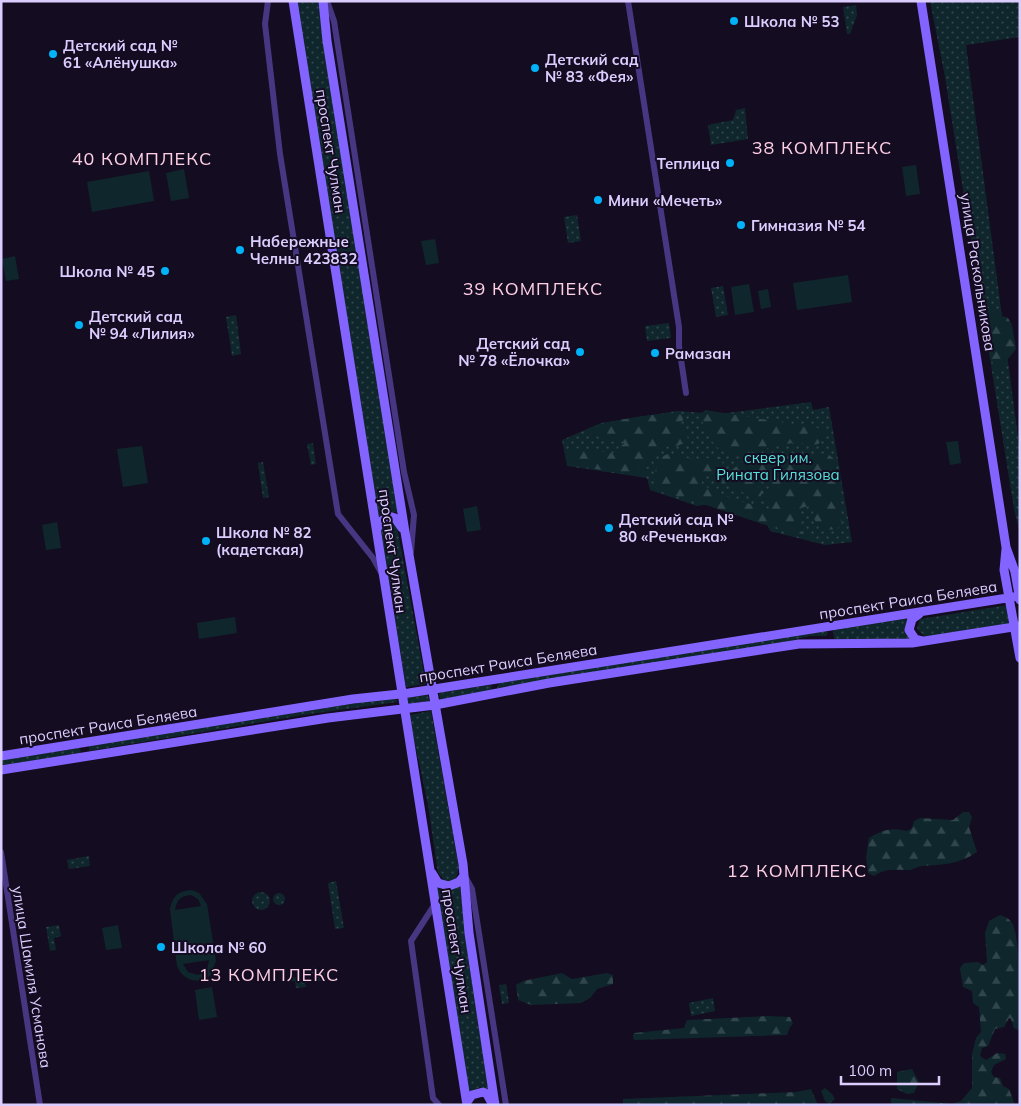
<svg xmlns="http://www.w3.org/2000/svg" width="1021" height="1106" font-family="Mulish,sans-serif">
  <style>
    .grass { fill: url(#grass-dots) }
    .forest { fill: url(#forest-firs) }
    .pitch { fill: #0f272c; fill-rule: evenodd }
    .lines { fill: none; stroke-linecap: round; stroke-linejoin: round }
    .street { stroke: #473682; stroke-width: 6 }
    .secondary { stroke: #8464ff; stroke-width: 9 }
    .poi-dot { fill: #00b2f8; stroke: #140c21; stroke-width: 2 }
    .labels { text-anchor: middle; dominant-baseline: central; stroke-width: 4; stroke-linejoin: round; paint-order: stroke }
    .poi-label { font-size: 15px; font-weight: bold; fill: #dccdff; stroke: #140c21; text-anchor: start }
    .street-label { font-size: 15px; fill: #dccdff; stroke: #140c21 }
    .park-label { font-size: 15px; fill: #56e2d9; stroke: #140c21 }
    .quarter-label { font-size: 18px; letter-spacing: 1px; fill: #ffcfe5; stroke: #140c21 }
  </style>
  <defs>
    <pattern id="grass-dots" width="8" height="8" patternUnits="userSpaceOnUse" patternTransform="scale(1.25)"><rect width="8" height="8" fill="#0f272c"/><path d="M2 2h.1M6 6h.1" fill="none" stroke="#31454c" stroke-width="1.8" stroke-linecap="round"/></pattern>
    <pattern id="forest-firs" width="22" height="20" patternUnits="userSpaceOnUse" patternTransform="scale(1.25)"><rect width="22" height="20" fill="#0f272c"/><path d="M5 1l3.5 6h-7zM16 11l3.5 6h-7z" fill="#31454c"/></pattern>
  </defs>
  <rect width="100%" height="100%" fill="#140c21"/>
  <path class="grass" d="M296,1H320L398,513L390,511L379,518Z
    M930,1H1020V37L966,45L1020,452V534L1014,509L945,77Z
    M856,5L857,15L850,34H847L843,7Z
    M745,108L748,139L711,145L708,125L733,120L736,110Z
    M577,215L581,241L568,243L564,217Z
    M723,286L728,315L716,317L711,288Z
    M236,315L241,354L232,356L226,317Z
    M669,323L671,338L647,341L645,326Z
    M811,402L813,410L829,407L852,542L825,545L770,531L767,524L710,504L697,506L650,490L647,478L567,466L562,440L601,423L677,411L719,414Z
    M313,443L316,464L311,465L307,444Z
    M263,462L269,497L263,498L258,463Z
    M391,520L397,527L426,684L406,687L381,530L384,523Z
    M1008,605L1011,623L925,637L917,629L920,619Z
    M910,618L912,641L834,639L833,629Z
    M825,630L828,633L826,636H809L786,642L497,688L499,683Z
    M491,685L492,691L440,699L439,693Z
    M428,695L429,701L408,704L407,698Z
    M396,697L397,702L303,715L89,751V745Z
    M431,711L459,868L456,878L446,882L438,873L428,805L409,715Z
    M79,748L81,751L80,753L1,766V760Z
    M89,856L90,866L69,869L67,860Z
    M336,881L344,928L335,929L328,883Z
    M460,886L469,964L489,1090L480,1087L469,1093L436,887L445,892Z
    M252 901a9 9 0 1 1 18 0a9 9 0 1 1-18 0Z
    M273 899a6 6 0 1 1 12 0a6 6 0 1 1-12 0Z
    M59,925L61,936L54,938L56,950L50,951L46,927Z
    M315,967L316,970L325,969L326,980L314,982L312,973H309L308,968Z
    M304,976L306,987L296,988L295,981L284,982L283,979Z
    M506,984L509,1003L502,1004L499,985Z
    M713,998L715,1011L691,1016L689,1003Z"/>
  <path class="forest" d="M989,308L996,314L1008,318L1012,325L1016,349L995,375L985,324L990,316L983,309Z
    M705,410L824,429L827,435L818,444C809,446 801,442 792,443C744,450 720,476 700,415Z
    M679,412L685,416L680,425L688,438L686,442L675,447L659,446L656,456L648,467H638L646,474L645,477L571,465L566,458V451L573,448L617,454L618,448L624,444L623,441L609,442L590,433C596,419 663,414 679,412Z
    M670,453C684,458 702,463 716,455C725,459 724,466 718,473L704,475L702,478V485L732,499L769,509V505L764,501L772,488L770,482L752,479L753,483L763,491L759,500L723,483L722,478L742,462L794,460L818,453L829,455L833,458L837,473L842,515L841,524L837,529L826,530L819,526L812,516L815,507L812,505L801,508L799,512L802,521L799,529L804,534L813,535V541L700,503L658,491C649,481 656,469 661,457Z
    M963,812H969L972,817L969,827L977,852C960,864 942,865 922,866C917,866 912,871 907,870C894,870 886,868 874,876L868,873L866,858L869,838C883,830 891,827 907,831L912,828L914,821L920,818L953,820Z
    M1000,915C1005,917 1009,918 1012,923C1021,938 1020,1011 1020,1031L1014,1028L1011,1019L1009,1018L1004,1027L995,1029L988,1046L982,1048L980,1056L986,1060L997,1053L1005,1054L1006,1059L994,1065L991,1072L994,1077L1000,1078L1003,1086L1009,1089L1015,1105H894L891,1103V1098L952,1104L961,1101L972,1088V1054L976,1038L981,1032L979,1007L973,1003L972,991L963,987L960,968L964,963L978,962L983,965L987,962L985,933L989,921Z
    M562,973L572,979L607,973L613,975V984L597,989L590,998L581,1003L531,1005L518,1000L516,985L523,981Z
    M767,1016L790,1017L793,1024L790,1027L787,1035L634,1040L633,1036L634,1033L684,1028L687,1020Z
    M912,1069L919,1082L914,1093L907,1094L897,1089V1072Z
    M825,1088L832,1094L835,1099L829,1104L825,1101L821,1091Z
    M811,1089L818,1105H623V1099L796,1092Z"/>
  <path class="pitch" d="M916,165L920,194L906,196L902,167Z
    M184,169L189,198L171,201L166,173Z
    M149,171L154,201L92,212L87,182Z
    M435,239L439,263L426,265L421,241Z
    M15,256L19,279L6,281L2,259Z
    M848,275L852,302L797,310L793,283Z
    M749,284L754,312L735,315L731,287Z
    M768,289L771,307L761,309L758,291Z
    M958,441L961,463L950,465L946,442Z
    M142,446L148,483L123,487L117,449Z
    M477,506L481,530L467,532L463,509Z
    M57,522L61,548L46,550L42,525Z
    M235,617L237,633L199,639L197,623Z
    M192,890L199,893L207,904L216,961L210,976C196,985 183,980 177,966L170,909C173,896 178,891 192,890ZM191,895L198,899L201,906L175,910C177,899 181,896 191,895ZM209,960L207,970L198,975L188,972L183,964Z
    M118,925L122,948L106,950L102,928Z
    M212,987L217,1017L199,1020L195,990Z"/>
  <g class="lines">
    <path class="street" d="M268,1L265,24L280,154L338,514L373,558L382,574
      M327,1L334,21L404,472L414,515L411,552
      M628,1L679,327V346L686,393
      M1,852L40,1105
      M466,878L472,889L506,1105
      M435,904L411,941L433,1098L439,1105"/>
    <path class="secondary" d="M293,1L467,1105
      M323,1L327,41L405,532L463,864L469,933L495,1105
      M921,1L1006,547L1015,572L1020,600
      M377,529L380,522L389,516L395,518L402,528
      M1006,549L1004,570L1020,658
      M919,614L912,619L909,630L915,639L923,641
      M1,756L353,699L409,693L1020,596
      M1,770L328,718L435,705L549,683L799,644L912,643L1020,626
      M432,873L438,883L449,886L459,882L464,876
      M467,1102L472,1095L483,1092L487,1094L493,1105"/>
  </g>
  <g class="poi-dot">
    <circle cx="734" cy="21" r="5"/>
    <circle cx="53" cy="54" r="5"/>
    <circle cx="535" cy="68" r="5"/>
    <circle cx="730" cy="163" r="5"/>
    <circle cx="598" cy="200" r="5"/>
    <circle cx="741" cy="225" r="5"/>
    <circle cx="240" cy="250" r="5"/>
    <circle cx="165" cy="271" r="5"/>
    <circle cx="79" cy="325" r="5"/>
    <circle cx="580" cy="352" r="5"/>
    <circle cx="655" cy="353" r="5"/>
    <circle cx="609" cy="528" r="5"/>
    <circle cx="206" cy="541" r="5"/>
    <circle cx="161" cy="947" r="5"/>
  </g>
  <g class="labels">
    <g class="poi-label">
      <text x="744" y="21">Школа № 53</text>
      <text x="63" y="45">Детский сад №<tspan x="63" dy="17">61 «Алёнушка»</tspan></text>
      <text x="545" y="59">Детский сад<tspan x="545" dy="17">№ 83 «Фея»</tspan></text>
      <text x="720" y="163" text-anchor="end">Теплица</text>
      <text x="608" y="200">Мини «Мечеть»</text>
      <text x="751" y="225">Гимназия № 54</text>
      <text x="250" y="241">Набережные<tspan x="250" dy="17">Челны 423832</tspan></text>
      <text x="155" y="271" text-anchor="end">Школа № 45</text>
      <text x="89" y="316">Детский сад<tspan x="89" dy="17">№ 94 «Лилия»</tspan></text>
      <text x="570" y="343" text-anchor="end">Детский сад<tspan x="570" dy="17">№ 78 «Ёлочка»</tspan></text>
      <text x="665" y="353">Рамазан</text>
      <text x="619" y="519">Детский сад №<tspan x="619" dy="17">80 «Реченька»</tspan></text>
      <text x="216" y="532">Школа № 82<tspan x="216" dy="17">(кадетская)</tspan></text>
      <text x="171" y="947">Школа № 60</text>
    </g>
    <g class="street-label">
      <text transform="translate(331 151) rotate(81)">проспект Чулман</text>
      <text transform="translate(978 272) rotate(81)">улица Раскольникова</text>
      <text transform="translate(393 551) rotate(82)">проспект Чулман</text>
      <text transform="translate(908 600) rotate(-9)">проспект Раиса Беляева</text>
      <text transform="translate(508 663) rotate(-9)">проспект Раиса Беляева</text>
      <text transform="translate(108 725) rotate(-9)">проспект Раиса Беляева</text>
      <text transform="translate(457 951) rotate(81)">проспект Чулман</text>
      <text transform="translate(32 977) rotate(81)">улица Шамиля Усманова</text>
    </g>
    <g class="park-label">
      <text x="778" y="457">сквер им.<tspan x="778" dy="17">Рината Гилязова</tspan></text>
    </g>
    <g class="quarter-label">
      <text x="822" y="147">38 КОМПЛЕКС</text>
      <text x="142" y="158">40 КОМПЛЕКС</text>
      <text x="533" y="288">39 КОМПЛЕКС</text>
      <text x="797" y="870">12 КОМПЛЕКС</text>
      <text x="269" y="974">13 КОМПЛЕКС</text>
    </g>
  </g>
  <rect width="1021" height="1106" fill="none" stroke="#dccdff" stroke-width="5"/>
  <path d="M841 1076v8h98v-8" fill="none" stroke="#dccdff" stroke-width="2.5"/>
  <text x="848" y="1076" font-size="15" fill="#dccdff" stroke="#140c21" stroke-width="4" paint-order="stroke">100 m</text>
</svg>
